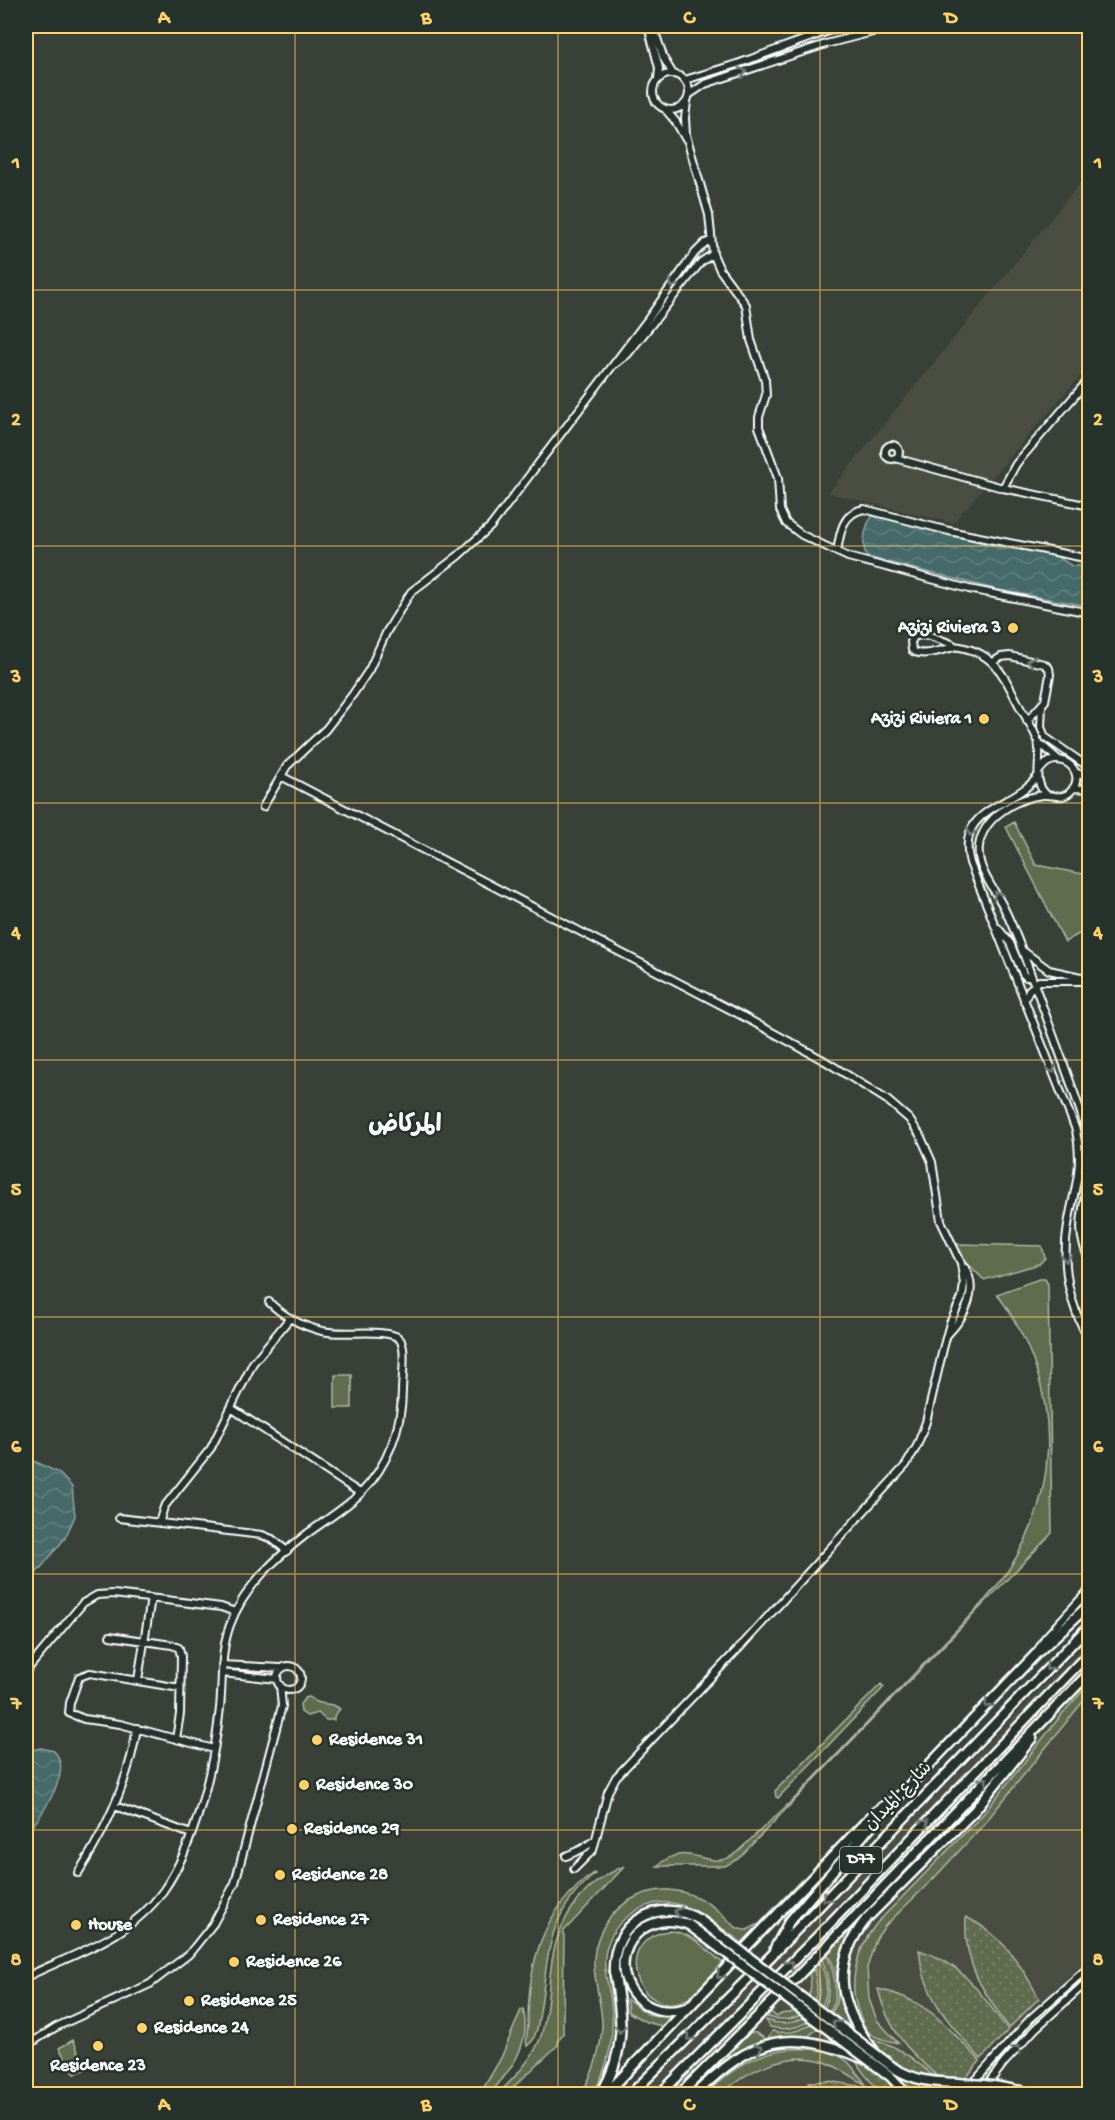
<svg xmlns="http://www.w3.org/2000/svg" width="1115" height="2120" font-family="'Gochi Hand','Playpen Sans Arabic',sans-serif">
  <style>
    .built { fill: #4a4d42 }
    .grass { fill: url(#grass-dots); stroke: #b0b6a6; stroke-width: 1.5 }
    .green { fill: #606c4e; stroke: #b0b6a6; stroke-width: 1.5 }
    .water { fill: url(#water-waves); stroke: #8fa6a5; stroke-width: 1.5 }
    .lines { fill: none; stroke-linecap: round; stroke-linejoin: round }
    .minor-casing { stroke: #fff; stroke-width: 10 }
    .major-casing { stroke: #fff; stroke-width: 13 }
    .minor { stroke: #26332d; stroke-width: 6 }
    .major { stroke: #26332d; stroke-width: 8 }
    .major-bridge-casing { stroke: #fff; stroke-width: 13; stroke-linecap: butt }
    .major-bridge { stroke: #26332d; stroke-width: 8 }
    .oneway { stroke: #727a76 }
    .grid { fill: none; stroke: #ffd166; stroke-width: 1.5; stroke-opacity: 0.55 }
    .poi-dot { fill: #ffd166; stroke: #26332d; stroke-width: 2 }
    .labels { text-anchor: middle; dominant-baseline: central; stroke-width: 5; stroke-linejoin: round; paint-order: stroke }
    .shield { fill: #26332d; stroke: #bec2c0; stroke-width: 1.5 }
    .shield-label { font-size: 16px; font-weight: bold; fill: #fff }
    .poi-label { font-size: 18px; font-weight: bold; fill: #fff; stroke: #26332d; text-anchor: start }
    .street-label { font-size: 18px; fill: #fff; stroke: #26332d }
    .district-label { font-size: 24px; font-weight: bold; fill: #fff; stroke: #26332d }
    .neatline { fill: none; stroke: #ffd166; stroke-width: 2 }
    .grid-label { font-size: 20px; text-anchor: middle; font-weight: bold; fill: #ffd166 }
  </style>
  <defs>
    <pattern id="grass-dots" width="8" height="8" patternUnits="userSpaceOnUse" patternTransform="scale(1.5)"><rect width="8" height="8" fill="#606c4e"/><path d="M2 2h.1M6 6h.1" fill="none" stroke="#788269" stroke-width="1.8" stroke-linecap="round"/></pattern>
    <pattern id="water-waves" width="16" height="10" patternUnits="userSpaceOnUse" patternTransform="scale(1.5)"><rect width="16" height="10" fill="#456a69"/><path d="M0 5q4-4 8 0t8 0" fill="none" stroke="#618080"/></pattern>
  </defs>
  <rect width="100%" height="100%" fill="#394037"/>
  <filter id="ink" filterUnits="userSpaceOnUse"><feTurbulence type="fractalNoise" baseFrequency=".0167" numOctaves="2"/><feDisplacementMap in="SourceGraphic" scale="12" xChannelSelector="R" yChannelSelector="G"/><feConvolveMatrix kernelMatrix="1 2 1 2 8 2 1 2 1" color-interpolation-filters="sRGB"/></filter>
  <g filter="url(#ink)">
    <path class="built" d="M1089,172V366L953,523L828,493Z
      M1089,1640V1960L1000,2042L966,2081L944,2089L937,2094H642Z"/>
    <path class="grass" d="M966,1917C1003,1935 1020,1963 1039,1998L1009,2028C983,1991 963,1965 966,1917Z
      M919,1950C964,1964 981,1994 1008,2030L981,2059C950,2024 924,1999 919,1950Z
      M1089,1969V1974C1059,2000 1030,2028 1004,2058C993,2070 983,2081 975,2094H969L1035,2019Z
      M878,1989C927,1999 948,2027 980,2061L965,2079L948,2086C914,2056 889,2035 878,1989Z
      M844,2035C890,2036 913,2057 945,2087L934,2094H885C864,2078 853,2060 844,2035Z
      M829,2081L859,2086L879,2094H815L809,2082Z"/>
    <path class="green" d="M1014,822L1036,865L1089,875L1086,907L1089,908V928L1065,942L1006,827Z
      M956,1244L1042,1246L1045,1258L1039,1264L984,1280L967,1263Z
      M1039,1279H1045L1048,1284L1052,1533L738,1859L725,1866H657C689,1837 709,1875 736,1853L796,1797L985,1600C1065,1511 1068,1390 997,1294Z
      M335,1375H352V1408H335Z
      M881,1684L884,1687L778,1798L776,1797L775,1791Z
      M1089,1684V1694L984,1824L936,1876L885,1926L876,1939L867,1968L869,1999L877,2020L898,2043C890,2041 877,2039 871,2034C867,2031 863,2023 861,2018C846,1986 856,1950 876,1924L985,1812L1062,1714Z
      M309,1697C312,1698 314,1701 317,1702C325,1706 331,1701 340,1709L334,1716V1720H326L318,1713L307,1716L301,1712L300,1704L305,1698Z
      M625,1866L564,1931L563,2034L558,2040V2045L506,2094H498C514,2078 534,2058 541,2036C548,2014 548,1990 551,1968C556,1921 582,1883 625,1866Z
      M594,1873L595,1874C540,1919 550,1966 537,2029L533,2040L527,2046C525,2040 528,2031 528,2024C528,1964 542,1909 594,1873Z
      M802,1879L804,1882L745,1945C710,1920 671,1881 627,1917C615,1926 607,1941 605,1956C603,1972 609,1986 611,2001C615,2034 609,2066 593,2094H581C593,2074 601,2049 602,2025C602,2005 595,1986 594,1966C592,1925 626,1889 668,1890C688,1891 706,1900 721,1913C730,1921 734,1930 747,1930L759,1924Z
      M854,1927L843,1953L840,1989L849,2026L832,2013C842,1993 839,1974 828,1954Z
      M668,1931C691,1931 707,1950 724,1964C713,1975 701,1992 687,1999C639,2023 609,1941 668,1931Z
      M827,1956C839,1981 840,2009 817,2029C814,2031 810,2036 806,2037C798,2039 786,2037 778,2038C758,2041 742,2049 725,2058L751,2032L756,2033L766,2039L769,2037L772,2031C816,2040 841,1999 822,1960Z
      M820,1963C840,2000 810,2037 770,2027L766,2020C803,2033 831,2002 815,1967Z
      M813,1969C827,2004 801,2027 767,2017L771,2012L777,2017C782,2012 784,2014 790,2013C808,2009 814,1989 809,1974Z
      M627,1999L648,2014L673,2019L665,2027L646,2022L628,2012Z
      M523,2009C532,2043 511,2071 489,2094H480L501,2058L521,2010Z
      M73,2040L86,2069L75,2074L59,2048Z
      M789,2049C807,2048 834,2049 848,2062C855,2069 860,2077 866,2085C853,2077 839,2067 825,2062C788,2050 748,2069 722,2094H706C730,2070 754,2053 789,2049Z"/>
    <path class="water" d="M874,515L1003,548L1051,553L1072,566H1089V606L999,590L868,557C860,549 865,522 874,515Z
      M26,1459L36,1462L59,1473L72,1487L75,1516L65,1538L26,1586Z
      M41,1748L54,1751C56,1753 58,1756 59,1759C68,1778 38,1821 26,1834V1758L32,1750Z"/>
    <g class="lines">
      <g class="minor-casing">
        <path id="minor" d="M648,26L659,68L658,79
          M653,26L664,59L673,74
          M653 92a18 18 0 1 1 36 0a18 18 0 1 1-36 0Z
          M685,80L740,63L842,26
          M690,94L705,84L826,44L896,26
          M687,102L685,118L686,135L709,215L713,254L720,270L746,305L751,340L765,380L766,395L759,417V427L778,478L780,510L786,523L802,535L848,557L969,589L1090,613
          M665,109L676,122L685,138
          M615,364L628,354L701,262L713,254
          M885 452a7 7 0 1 1 14 0a7 7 0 1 1-14 0Z
          M895,458L1003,488L1090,506
          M1003,488L1016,464L1090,378
          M837,552C840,533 842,513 864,509L949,531L1090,559
          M920,635L930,636L952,644L954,647C943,650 920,658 912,650L911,642L914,637Z
          M954,646C995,651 1004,676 1021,709C1027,719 1035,731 1038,742C1043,760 1031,782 1047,795
          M993,662L1001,657L1010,656L1044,664L1049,668L1050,675L1045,701L1027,721
          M1042,706L1041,727L1045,737L1090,768
          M1038,742L1059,760
          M1040,770C1056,746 1088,770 1072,790C1063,801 1054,794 1043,795C1016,798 983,817 979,846C976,869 994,888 1004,908C1018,936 1028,967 1039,997C1053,1035 1068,1074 1081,1113C1088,1133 1090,1154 1088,1176C1085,1206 1073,1231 1090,1260
          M1075,772L1090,779
          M281,776L735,1012L825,1061L887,1100L909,1119L920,1135L932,1162L941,1221L961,1263L964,1284L962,1298L950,1323L943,1349L926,1422L917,1446L906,1465L742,1645L616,1777L608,1792L593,1850L574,1869
          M1038,776C1013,808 955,807 970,863L1076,1130C1084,1169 1074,1189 1068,1225C1061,1265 1069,1306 1090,1341
          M1073,788L1090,789
          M263,807L287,766L326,729L353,694L369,670L387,631L411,592L458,556L491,526L648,319L694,254L705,243L711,241
          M998,928L1010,943L1023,974L1026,977H1031
          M1023,951L1049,970L1090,979
          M1024,1001L1029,990L1039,981H1089
          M948,1334C965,1316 979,1291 965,1268
          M231,1408L360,1493
          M119,1518L262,1535L272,1539L287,1551
          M159,1523L164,1507L211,1448L253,1363L290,1318
          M110,1636L172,1645L179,1648L181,1656L180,1714L176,1739L120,1724L84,1719L69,1713L70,1703L79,1677L90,1673L180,1688
          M1038,1650L1045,1638L1090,1589
          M222,1665L281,1668
          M277 1678a12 12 0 1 1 24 0a12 12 0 1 1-24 0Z
          M26,1671L83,1603L97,1595L113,1594L166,1600L221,1607L235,1612
          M222,1673L277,1679
          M138,1680L151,1598
          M176,1739L214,1749
          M115,1806L191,1834
          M566,1856L582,1849L595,1840
          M78,1873C107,1828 129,1781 137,1728
          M26,1977C75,1953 130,1938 163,1891C196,1844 214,1765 220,1708C223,1680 220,1652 230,1625C244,1586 277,1557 308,1533C326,1520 345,1508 361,1493C387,1467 402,1428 402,1391C402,1378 406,1355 402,1344C401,1339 397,1336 392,1335C373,1329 344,1336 322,1331C302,1326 283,1316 269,1302
          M26,2046L56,2027L150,1984L189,1954L213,1924L235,1883L282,1706L280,1685
          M960,2094L975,2081L1030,2019L1090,1966
          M980,2094L1004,2063L1036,2028L1090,1979"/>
      </g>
      <g class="major-casing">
        <path id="major" d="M775,1948L789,1922L877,1819L1037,1653L1090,1604
          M624,1973C632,2004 659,2018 689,2007
          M874,2051C839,2007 829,1965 867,1918L975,1810L1032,1738
          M601,2094C626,2051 623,2018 614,1971
          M606,2094L875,1812L888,1803
          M631,2094L772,1955L1090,1625
          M660,2094L815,1939L1090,1652
          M680,2094L797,1977L1090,1672
          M695,2094C754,2037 788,2027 865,2059
          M931,2094L939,2083"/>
      </g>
      <use href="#minor" class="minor"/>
      <use href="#major" class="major"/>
      <g class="major-bridge-casing">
        <path id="major-bridge" d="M614,1971C612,1923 658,1895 700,1920L894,2068C922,2085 942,2081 972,2084C993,2085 1013,2089 1033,2094
          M624,1973C619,1935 655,1911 689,1925L890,2076L907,2094"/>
      </g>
      <use href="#major-bridge" class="major-bridge"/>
    </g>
    <defs><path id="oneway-chevron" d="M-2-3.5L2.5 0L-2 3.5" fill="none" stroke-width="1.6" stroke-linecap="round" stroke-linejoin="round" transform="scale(1.5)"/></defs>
    <g class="oneway">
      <use href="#oneway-chevron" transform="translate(743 72) rotate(-18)"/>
      <use href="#oneway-chevron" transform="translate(673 284) rotate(125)"/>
      <use href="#oneway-chevron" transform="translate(1031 661) rotate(-167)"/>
      <use href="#oneway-chevron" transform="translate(971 832) rotate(111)"/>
      <use href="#oneway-chevron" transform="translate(997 895) rotate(-120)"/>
      <use href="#oneway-chevron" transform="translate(1052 1069) rotate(67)"/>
      <use href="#oneway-chevron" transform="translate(1066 1258) rotate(88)"/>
      <use href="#oneway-chevron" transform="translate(1049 1667) rotate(134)"/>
      <use href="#oneway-chevron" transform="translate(988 1704) rotate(134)"/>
      <use href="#oneway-chevron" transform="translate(984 1781) rotate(-46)"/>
      <use href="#oneway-chevron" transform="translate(925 1823) rotate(-46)"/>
      <use href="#oneway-chevron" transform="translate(826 1898) rotate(134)"/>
      <use href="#oneway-chevron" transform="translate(678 1912) rotate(-170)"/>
      <use href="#oneway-chevron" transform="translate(790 1964) rotate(-46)"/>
      <use href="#oneway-chevron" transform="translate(720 1975) rotate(134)"/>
      <use href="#oneway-chevron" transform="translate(836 2024) rotate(-143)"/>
      <use href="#oneway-chevron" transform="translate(620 2029) rotate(93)"/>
      <use href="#oneway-chevron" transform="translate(690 2037) rotate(135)"/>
      <use href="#oneway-chevron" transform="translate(759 2048) rotate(-19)"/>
      <use href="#oneway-chevron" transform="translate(1017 2049) rotate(-48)"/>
    </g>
  </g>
  <path class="grid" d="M295,26V2094M558,26V2094M820,26V2094M26,290H1090M26,546H1090M26,803H1090M26,1060H1090M26,1317H1090M26,1574H1090M26,1830H1090"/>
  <g class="poi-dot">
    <circle cx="1013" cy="628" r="6"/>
    <circle cx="984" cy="719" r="6"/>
    <circle cx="317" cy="1740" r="6"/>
    <circle cx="304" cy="1785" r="6"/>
    <circle cx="292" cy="1829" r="6"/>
    <circle cx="280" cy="1875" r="6"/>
    <circle cx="261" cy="1920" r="6"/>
    <circle cx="76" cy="1925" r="6"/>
    <circle cx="234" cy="1962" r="6"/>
    <circle cx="189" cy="2001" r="6"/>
    <circle cx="142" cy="2028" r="6"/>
    <circle cx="98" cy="2046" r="6"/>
  </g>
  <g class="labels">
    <rect class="shield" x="840" y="1847" width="42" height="26" rx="4.5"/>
    <g class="shield-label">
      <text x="861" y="1860">D77</text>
    </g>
    <g class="poi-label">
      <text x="1001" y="628" text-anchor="end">Azizi Riviera 3</text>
      <text x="972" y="719" text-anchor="end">Azizi Riviera 1</text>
      <text x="329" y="1740">Residence 31</text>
      <text x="316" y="1785">Residence 30</text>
      <text x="304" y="1829">Residence 29</text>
      <text x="292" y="1875">Residence 28</text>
      <text x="273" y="1920">Residence 27</text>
      <text x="88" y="1925">House</text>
      <text x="246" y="1962">Residence 26</text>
      <text x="201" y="2001">Residence 25</text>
      <text x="154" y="2028">Residence 24</text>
      <text x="98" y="2066" text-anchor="middle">Residence 23</text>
    </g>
    <g class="street-label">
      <text transform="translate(899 1797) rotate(-46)">شارع الميدان</text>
    </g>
    <g class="district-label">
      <text x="405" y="1126">المركاض</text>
    </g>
  </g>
  <rect width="1115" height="2120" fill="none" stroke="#26332d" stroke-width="66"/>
  <rect x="33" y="33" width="1049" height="2054" class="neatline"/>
  <g class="grid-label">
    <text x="164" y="23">A</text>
    <text x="426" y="23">B</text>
    <text x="689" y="23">C</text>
    <text x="951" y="23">D</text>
    <text x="16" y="168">1</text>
    <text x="1098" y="168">1</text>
    <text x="16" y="425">2</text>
    <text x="1098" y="425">2</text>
    <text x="16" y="682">3</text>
    <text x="1098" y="682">3</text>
    <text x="16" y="938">4</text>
    <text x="1098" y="938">4</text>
    <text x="16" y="1195">5</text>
    <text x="1098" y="1195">5</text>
    <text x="16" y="1452">6</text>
    <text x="1098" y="1452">6</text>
    <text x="16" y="1709">7</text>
    <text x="1098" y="1709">7</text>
    <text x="16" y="1965">8</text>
    <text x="1098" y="1965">8</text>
    <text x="164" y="2110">A</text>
    <text x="426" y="2110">B</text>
    <text x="689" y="2110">C</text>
    <text x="951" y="2110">D</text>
  </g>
</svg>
